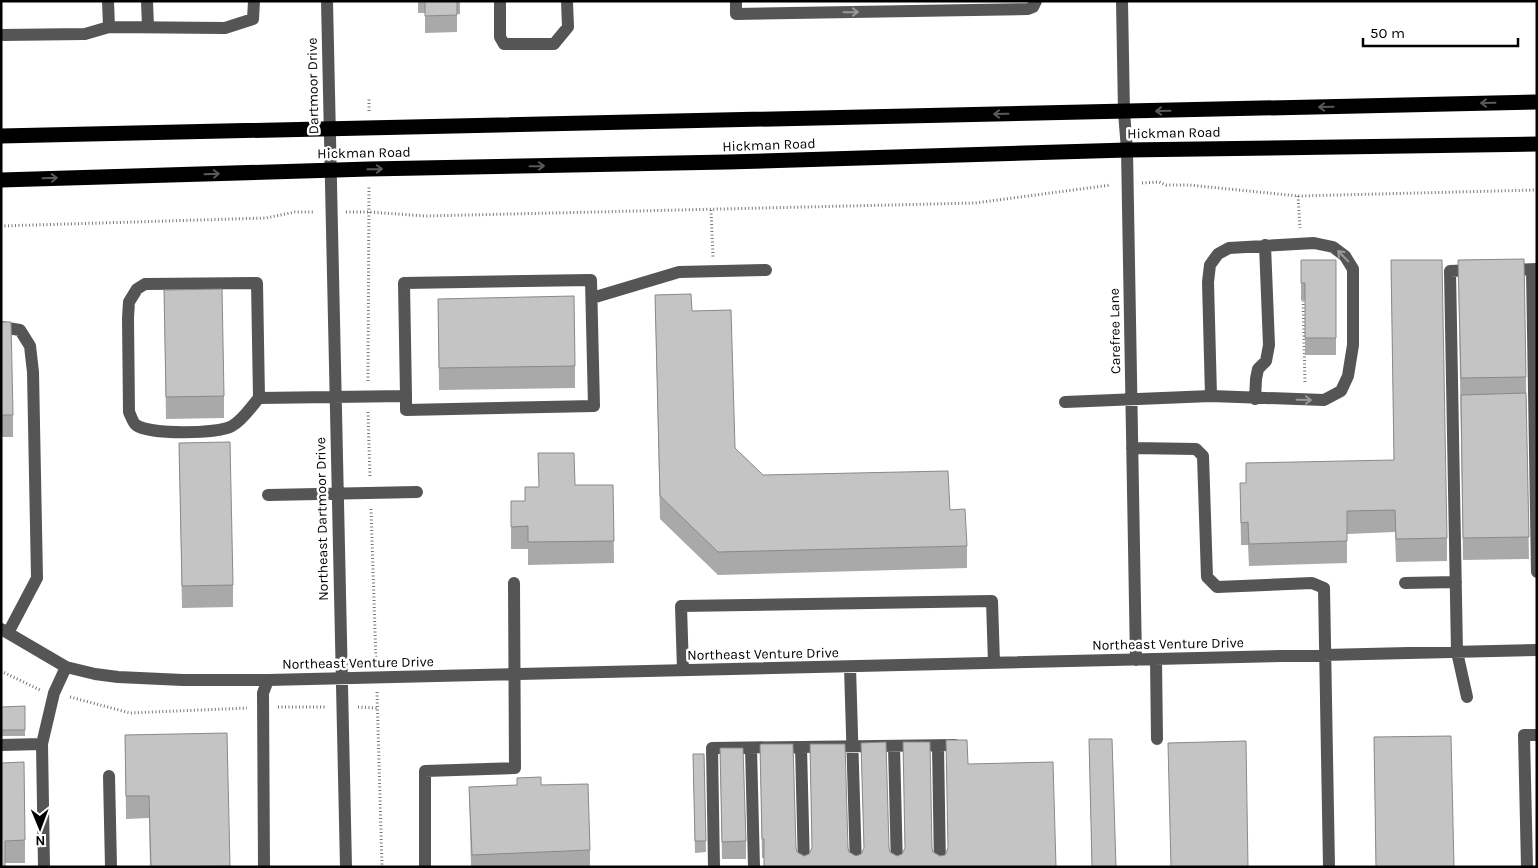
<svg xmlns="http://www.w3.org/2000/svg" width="1538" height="868" font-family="Karla,sans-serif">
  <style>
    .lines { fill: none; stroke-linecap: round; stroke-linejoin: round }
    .path { stroke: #777; stroke-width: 3; stroke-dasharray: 1 2.5; stroke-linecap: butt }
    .minor { stroke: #555; stroke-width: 12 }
    .highway { stroke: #000; stroke-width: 15 }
    .wall { fill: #a9a9a9 }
    .building { fill: #c4c4c4; stroke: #898989 }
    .oneway { stroke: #999 }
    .oneway2 { stroke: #595959 }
    .labels { text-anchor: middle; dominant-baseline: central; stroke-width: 5; stroke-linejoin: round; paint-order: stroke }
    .street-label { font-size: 14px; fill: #000; stroke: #fff }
  </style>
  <rect width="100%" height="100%" fill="#fff"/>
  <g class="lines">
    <path class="path" d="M369,111V99
      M1142,183L1159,182L1166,185H1189L1298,196L1537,190
      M1298,196L1300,228
      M711,210L713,257
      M346,212H369L425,216L975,203L1111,185
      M1,226L266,218L295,212H315
      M1303,297L1305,383
      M368,381L369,187
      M368,412L370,478
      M371,509L376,661
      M1,671L40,690
      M377,692L382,867
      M70,697L130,713L247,708
      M278,707H327
      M358,707L377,708"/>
    <path class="minor" d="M147,1L148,27
      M327,1L346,867
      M500,1V37L504,44H554L568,27L567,1
      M736,1V14L1028,9L1033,7L1036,1
      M1122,1L1124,112L1127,150L1136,660
      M109,27L225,28L253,19L254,1
      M1,35L85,34L109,27L108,1
      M1507,270L1537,269
      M1532,270L1537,572
      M592,298L679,272L766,270
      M1,327L20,330L30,346L33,372L37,578L8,633
      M259,398C251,407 242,421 232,426C217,434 150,435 136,425C133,423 131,416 129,412L128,318L129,302L137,289L145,284L257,283L259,398L406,396L404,283L591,280L594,406L406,410V396
      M1255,399L1256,379L1258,369L1266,361L1269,345L1265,245
      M1065,402L1211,396L1324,400L1341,391L1348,376L1353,345V269L1345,256L1333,247L1314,243L1229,248L1218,254L1210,265L1208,282L1211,396
      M1132,448L1196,449L1203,456L1207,577L1217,587L1312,583L1324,588L1329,867
      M268,495L417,492
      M1405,583L1456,582
      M1,629L66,667L95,674L118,677L183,680H268L1537,650
      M1156,660L1157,739
      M850,667L856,867
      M683,670L681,606L992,601L994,663
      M1467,697L1457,652L1450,271L1474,270
      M42,744L44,867
      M1,745L42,744L54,693L66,667
      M894,746L897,867
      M938,746L940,867
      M801,747L804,867
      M751,748L754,867
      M109,776L111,867
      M264,867L263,693L268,680
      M425,867V771L515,768L514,583
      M714,867L712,748L955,745
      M1527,867L1524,735H1537"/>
    <path class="highway" d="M1,136L1537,102
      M1,180L369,169L727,162L1127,150L1537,144"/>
  </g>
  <path class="wall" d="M418,1H460V14H457V32L425,33V13H418Z
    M1524,259L1529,559L1463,560L1458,260Z
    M1301,260H1336V355H1305V300H1301Z
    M1391,260L1447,538V561L1396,562L1395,532L1347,534V563L1249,566L1248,545H1241L1240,483H1246L1394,460Z
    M164,290L224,396V418L166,419Z
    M655,295L692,311L735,448L763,475L950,510L967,546V568L718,575L660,519Z
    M438,299L575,366V388L439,390Z
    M1,322L13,415V437H1Z
    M179,443L233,585V607L182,608Z
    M575,485H613L614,563L528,565V549H511V501H525L538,487Z
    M25,706V736H1V707Z
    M125,735L230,867H150L149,818L126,819Z
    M1374,737L1454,867H1376Z
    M1089,739L1116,867H1092Z
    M903,742L933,852L940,856L945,855L948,848L968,764L1056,867H764V858H762L760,745L797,852L804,856L809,854L812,849L810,744L849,852L856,856L861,854L864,849L861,743L889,848L890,852L897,856L902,854L905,849Z
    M720,748L746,841V859H722Z
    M693,754H704L706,852L695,853Z
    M1,763L25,840V863H5Z
    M541,785L590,850V867H471L469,787Z"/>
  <path class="building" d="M425,1H457V15L425,16Z
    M1524,259L1526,377L1461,378L1458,260Z
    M1301,260H1336V338H1305V283H1301Z
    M1391,260H1442L1447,538L1396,539L1395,510L1347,511V541L1249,544L1248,522L1241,523L1240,483H1246V463L1394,460Z
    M222,289L224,396L166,397L164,290Z
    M691,294L692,311L731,310L735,448L763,475L948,471L950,510L965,509L967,546L718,552L660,496L655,295Z
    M574,296L575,366L439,368L438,299Z
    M1,322H11L13,415H1Z
    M1526,393L1529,537L1463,538L1461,395Z
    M230,442L233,585L182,586L179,443Z
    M538,453H574L575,485H613L614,541L528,542V526L511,527V501H525V487H539Z
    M25,706V730H1V707Z
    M227,733L230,866L151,867L149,796H126L125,735Z
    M1451,736L1454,867H1376L1374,737Z
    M1089,739H1112L1116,867H1092Z
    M946,740H967L968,764L1053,762L1056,867H764V839H762L760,745L761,744H793L796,848L797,852L804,856L809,854L812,848L810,744H845L848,848L849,852L856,856L861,854L864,848L861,743L886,742L889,848L890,852L897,856L902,854L905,848L903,742H930L932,848L933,852L940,856L945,855L948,848Z
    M1246,741L1248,867H1171L1168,743Z
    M720,748H743L746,841L722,842Z
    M693,754H704L706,841H695Z
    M24,762L25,840L5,841V867H1V763Z
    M541,777V785L588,784L590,850L472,855L469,787L517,785V778Z"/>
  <defs><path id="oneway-shaft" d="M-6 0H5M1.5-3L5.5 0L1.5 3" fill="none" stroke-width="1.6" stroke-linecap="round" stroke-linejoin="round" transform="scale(1.25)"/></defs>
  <g class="oneway">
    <use href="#oneway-shaft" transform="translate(851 12) rotate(-1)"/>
    <use href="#oneway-shaft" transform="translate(1343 256) rotate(-134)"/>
    <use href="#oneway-shaft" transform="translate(1304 400) rotate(1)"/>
  </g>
  <g class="oneway2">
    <use href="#oneway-shaft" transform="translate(1488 103) rotate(179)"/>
    <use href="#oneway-shaft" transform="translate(1326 107) rotate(179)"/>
    <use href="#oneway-shaft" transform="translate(1163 111) rotate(179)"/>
    <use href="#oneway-shaft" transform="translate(1001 114) rotate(179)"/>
    <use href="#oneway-shaft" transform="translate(537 166) rotate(-1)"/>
    <use href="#oneway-shaft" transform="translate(375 169) rotate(-1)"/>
    <use href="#oneway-shaft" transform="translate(212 174) rotate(-2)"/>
    <use href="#oneway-shaft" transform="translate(50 178) rotate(-2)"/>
  </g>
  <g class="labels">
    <g class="street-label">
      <text transform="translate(313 86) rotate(-91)">Dartmoor Drive</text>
      <text transform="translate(1174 133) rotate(-1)">Hickman Road</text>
      <text transform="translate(769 145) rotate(-2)">Hickman Road</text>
      <text transform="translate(364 153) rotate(-1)">Hickman Road</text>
      <text transform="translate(1115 331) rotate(-91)">Carefree Lane</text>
      <text transform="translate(322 519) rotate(-91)">Northeast Dartmoor Drive</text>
      <text transform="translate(1168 644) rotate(-1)">Northeast Venture Drive</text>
      <text transform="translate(763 654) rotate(-1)">Northeast Venture Drive</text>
      <text transform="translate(358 663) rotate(-1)">Northeast Venture Drive</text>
    </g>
  </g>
  <rect width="1538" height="868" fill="none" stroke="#000000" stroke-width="5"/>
  <g transform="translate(40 828) rotate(179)" stroke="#ffffff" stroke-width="4" paint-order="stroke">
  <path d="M0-4L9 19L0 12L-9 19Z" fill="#000000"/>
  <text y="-8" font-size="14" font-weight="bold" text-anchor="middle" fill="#000000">N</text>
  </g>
  <path d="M1363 38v8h155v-8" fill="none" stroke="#000000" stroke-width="2.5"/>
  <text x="1370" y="38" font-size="15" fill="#000000" stroke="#ffffff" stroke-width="4" paint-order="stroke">50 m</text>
</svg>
